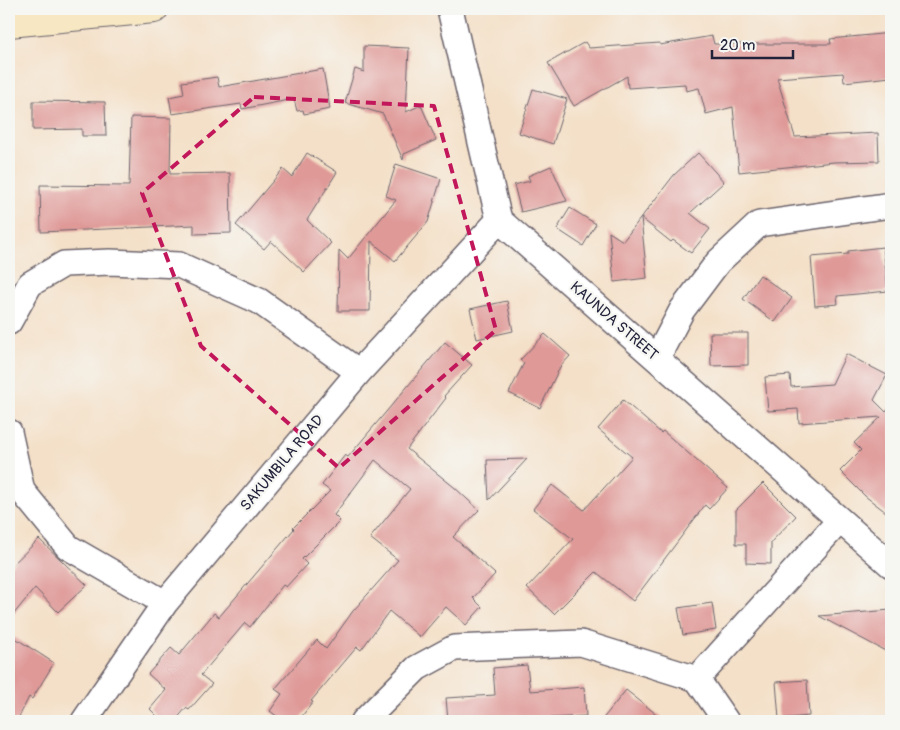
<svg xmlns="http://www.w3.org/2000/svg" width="900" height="730" font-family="Pangolin,sans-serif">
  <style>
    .building { fill: #df9a98 }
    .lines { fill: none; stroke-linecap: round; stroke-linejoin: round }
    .minor-casing { stroke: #6c646c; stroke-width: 28 }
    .secondary-casing { stroke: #6c646c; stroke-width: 30 }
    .minor { stroke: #fff; stroke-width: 25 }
    .secondary { stroke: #f7e8c3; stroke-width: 28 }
    .marked { fill: none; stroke: #c2185b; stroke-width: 4; stroke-dasharray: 10 6; stroke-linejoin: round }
    .labels { text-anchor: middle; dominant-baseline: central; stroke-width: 4.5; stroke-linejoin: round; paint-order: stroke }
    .street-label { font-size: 15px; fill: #22223b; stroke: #f6f6f2 }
  </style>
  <rect width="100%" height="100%" fill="#f6f6f2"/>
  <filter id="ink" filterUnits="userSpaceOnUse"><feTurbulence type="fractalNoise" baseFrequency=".02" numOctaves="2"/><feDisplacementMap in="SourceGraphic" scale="10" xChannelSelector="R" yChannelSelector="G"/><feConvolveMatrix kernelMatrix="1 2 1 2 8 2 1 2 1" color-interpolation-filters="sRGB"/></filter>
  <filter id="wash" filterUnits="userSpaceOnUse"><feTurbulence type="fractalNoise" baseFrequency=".0096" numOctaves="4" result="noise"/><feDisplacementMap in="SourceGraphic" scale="20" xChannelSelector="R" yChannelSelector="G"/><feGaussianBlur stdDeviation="1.12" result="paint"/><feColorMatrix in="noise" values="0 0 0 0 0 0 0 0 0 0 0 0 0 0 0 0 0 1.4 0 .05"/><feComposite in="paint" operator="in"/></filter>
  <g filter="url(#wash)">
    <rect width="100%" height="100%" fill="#f4e0c8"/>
    <g id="blocks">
      <path class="building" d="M891,33V77L844,82L843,73L777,78L795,137L878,133L879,161L834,162L739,172L733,107L706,114L699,88L686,91L685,84L628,88L627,76L574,106L548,63L585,42L589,48L660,43V45L712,36L714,44H831L830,39Z
        M364,46L409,48L406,112L421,105L436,140L404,154L403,160L383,114L345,103L355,69L364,72Z
        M323,69L330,109L304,114L303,110L297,111L294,99L242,109L241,104L172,114L169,97L184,94L182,82L217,77L219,87Z
        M533,89L567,99L553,144L519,133Z
        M33,101L105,102L106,136H82V129L33,130Z
        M131,117L171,118L170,174L230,173L231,233L194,234V225L41,232L40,185L129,186Z
        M307,153L337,172L307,220L331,243L304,272L271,241L264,249L236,225L283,169L292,177Z
        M698,153L724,182L690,213L710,229L691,253L673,240L671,242L641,218L647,278L614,282L609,232L623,241L674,175Z
        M396,164L441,179L428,222L395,261L371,241L370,311H338L339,250L348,259L396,200L386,196Z
        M551,166L567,201L521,212L514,185L530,181L528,176Z
        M570,208L596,224L583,246L557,229Z
        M883,247L888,291L837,296L838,304L815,306L811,257L848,254V251Z
        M760,275L792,298L775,322L743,299Z
        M507,301L513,331L477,339L470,309Z
        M710,333H748V365L711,366Z
        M545,334L570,356L560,367L540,408L509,393L524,363L520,360Z
        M445,342L472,365L444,396L446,398L407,449L454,487L479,510L453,537L495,574L473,598L482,607L466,625L446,607L420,637L389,611L361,650L357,647L311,701L313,702L298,721H283L270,711L282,694L275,689L317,640L326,649L353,611L398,560L370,538L410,489L375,460L334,515L340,521L302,559L307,564L286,587L283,585L250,627L245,623L201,675L212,684L189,710L186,708L175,721H162L150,709L166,690L148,674L171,648L179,655L214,613L219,617L294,529L293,528L330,491L322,485L345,455L348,457Z
        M846,354L887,375L874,400L886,412L891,406V516L865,496L840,471L861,450L854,443L881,417L799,423L798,409L768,411L765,377L790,375L791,387L832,384Z
        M623,400L661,433L663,431L728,488L709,509L705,505L633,601L596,572L554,614L527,588L573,539L533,509L552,485L584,510L632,457L598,429Z
        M527,459L489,500L487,460Z
        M763,483L796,516L771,542V564L746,563V544H736V510Z
        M39,539L87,585L58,612L35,588L9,620V568Z
        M712,603L716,630L683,635L678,608Z
        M891,610V654L819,616Z
        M9,634L54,663L32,699L29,697L17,721H9Z
        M527,665L530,691L584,687L586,716L533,719V721H448L446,698L495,695L493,668Z
        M807,680L809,716L779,719L776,682Z
        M626,690L665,721H601Z"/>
    </g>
  </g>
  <g filter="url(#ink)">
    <use href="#blocks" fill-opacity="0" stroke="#6c646c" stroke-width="1"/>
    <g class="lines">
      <g class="minor-casing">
        <path id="minor" d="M450,9L499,220L891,565
          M9,322L30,284L64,264L110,262L179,265L259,301L359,372
          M657,358L682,310L718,262L759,224L891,205
          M9,432L22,491L68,547L165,603
          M697,679L840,520
          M84,721L165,603L359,372L499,220
          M364,721L417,668L454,648L581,643L697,679L726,721"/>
      </g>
      <g class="secondary-casing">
        <path id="secondary" d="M9,23L154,9"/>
      </g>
      <use href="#minor" class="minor"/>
      <use href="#secondary" class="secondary"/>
    </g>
  </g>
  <path class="marked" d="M254,97L434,106L496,330L339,468L201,346L142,193Z"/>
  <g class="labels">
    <g class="street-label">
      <text transform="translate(614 321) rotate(41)">KAUNDA STREET</text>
      <text transform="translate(282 463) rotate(-50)">SAKUMBILA ROAD</text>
    </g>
  </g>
  <rect width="900" height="730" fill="none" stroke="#f6f6f2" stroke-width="30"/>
  <path d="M712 50v8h81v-8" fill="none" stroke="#22223b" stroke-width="2.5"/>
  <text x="720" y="50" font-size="15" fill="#22223b" stroke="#f6f6f2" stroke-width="4" paint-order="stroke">20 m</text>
</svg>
